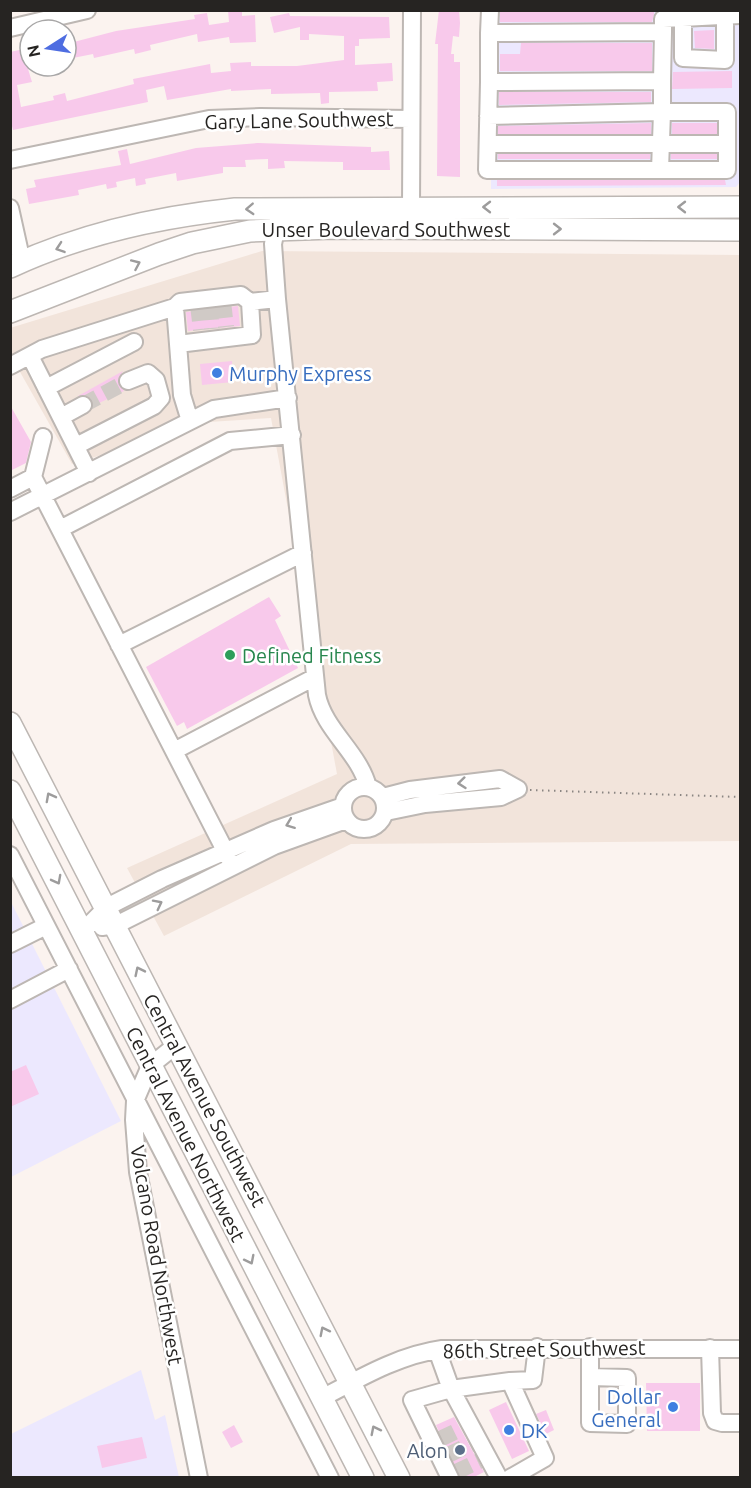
<svg xmlns="http://www.w3.org/2000/svg" width="751" height="1488" font-family="Ubuntu,sans-serif">
  <style>
    .built { fill: #f2e4db }
    .industrial { fill: #ece8fe }
    .building { fill: #f8c9eb }
    .lines { fill: none; stroke-linecap: round; stroke-linejoin: round }
    .minor-tunnel { stroke: #d0cac6; stroke-width: 16; stroke-dasharray: 16 8; stroke-linecap: butt }
    .minor-casing { stroke: #bdb7b3; stroke-width: 20 }
    .major-casing { stroke: #bdb7b3; stroke-width: 24 }
    .path { stroke: #8a8582; stroke-width: 2; stroke-dasharray: 1.5 4.5; stroke-linecap: butt }
    .minor { stroke: #fff; stroke-width: 16 }
    .major { stroke: #fff; stroke-width: 21 }
    .oneway { stroke: #9d9c9c }
    .shop-dot { fill: #3f7fe0; stroke: #fff; stroke-width: 2 }
    .leisure-dot { fill: #2e9e5b; stroke: #fff; stroke-width: 2 }
    .service-dot { fill: #5c6f8a; stroke: #fff; stroke-width: 2 }
    .labels { text-anchor: middle; dominant-baseline: central; stroke-width: 5; stroke-linejoin: round; paint-order: stroke }
    .street-label { font-size: 20px; fill: #262422; stroke: #fff }
    .shop-label { font-size: 20px; fill: #366cbe; stroke: #fff; text-anchor: start }
    .leisure-label { font-size: 20px; fill: #27864d; stroke: #fff; text-anchor: start }
    .service-label { font-size: 20px; fill: #4e5e75; stroke: #fff; text-anchor: end }
  </style>
  <rect width="100%" height="100%" fill="#fbf3ef"/>
  <path class="built" d="M262,251L740,255V841L351,844L164,936L127,868L337,774L271,418L209,422L72,464L11,356L10,328Z"/>
  <path class="industrial" d="M490,11H740V182L736,187L491,189Z
    M10,900L121,1121L11,1177H10Z
    M141,1370L155,1420L165,1415L179,1477L11,1478V1434Z"/>
  <path class="building" d="M228,10H242V16L255,15L256,42L230,43L229,37L198,42L197,34L150,45L151,50L135,54L134,49L94,58L93,54L68,59L66,44L116,31L195,19L194,15L207,13L209,25L229,22Z
    M439,10H459L460,23L459,37L453,36L451,54H454V62H460V177L437,176L438,44H435Z
    M500,10H654V14L652,22H500Z
    M289,13L290,16L389,17L390,38L359,39V46H355V65L392,63L393,81L377,82L378,91L329,92V103L321,104L320,93L271,94V89L231,91V89L167,100L164,86L146,90L148,102L13,130L10,118V52L24,49V52L30,51L28,69L32,82L17,85L21,107L54,100L53,96L65,93L67,101L134,84L133,79L210,64L211,73L231,71L230,63L251,62V66H297L344,60V36L309,34V40H300V27L274,33L270,17Z
    M714,30V49L695,48L694,31Z
    M521,43H652V71H500V54H520Z
    M732,71V88L672,89L673,72Z
    M499,92H651V102L499,105Z
    M651,123V134H498V126Z
    M672,123H717V134H672Z
    M258,143L371,147V152L389,151L390,170H343V162L284,161L285,168L268,169V159L245,160L246,167H223V173L177,181L176,173L145,179L146,184L136,186L135,178L116,182L117,187L107,189L106,184L78,190L79,195L29,204L26,189L36,187L34,180L121,165L118,151L127,149L130,164L196,148Z
    M498,154H650V159H498Z
    M671,154H717V159H671Z
    M497,180H725L726,185L497,186Z
    M238,306L240,326L188,331L186,312Z
    M232,361L233,382L202,385L200,364Z
    M123,371L118,380L124,391L93,406L89,396H78Z
    M10,405L31,442L26,463L10,471Z
    M269,597L281,616L275,620L298,668L187,729L184,722L177,726L146,667Z
    M26,1065L39,1094L10,1107V1072Z
    M646,1383H700V1431H647Z
    M506,1402L529,1451L512,1459L489,1410Z
    M546,1410L554,1430L546,1434L536,1414Z
    M454,1417L484,1472L472,1478H460L436,1425Z
    M234,1425L243,1442L231,1448L222,1432Z
    M142,1437L147,1458L102,1468L97,1446Z"/>
  <g class="lines">
    <path class="minor-tunnel" d="M223,302L226,327
      M210,304L212,329
      M198,305L201,330
      M83,405L128,381
      M440,1439L463,1428
      M448,1455L471,1444
      M456,1472L479,1461"/>
    <g class="minor-casing">
      <path id="minor" d="M490,10L489,33L663,32V19L740,15
        M683,19V58L725,60V16
        M10,28L87,10
        M489,33V82L662,81L663,32
        M489,82L487,170H727V112H662V81
        M488,116L662,112L660,170
        M488,144H727
        M10,160L209,119L260,117L411,119
        M411,207L412,10
        M10,208L22,262
        M278,220L273,244L277,299L317,695C324,730 359,752 368,787
        M175,307L178,344
        M30,356L89,473
        M10,366L42,349L175,307L180,302L241,295L250,302L277,299
        M46,388L134,342
        M61,417L83,405
        M190,421L182,395L178,344L252,335L250,302
        M43,437L33,477L233,866
        M76,446L154,406L161,398L156,380L148,373L128,381
        M10,489L33,477
        M10,512L214,409L288,398
        M60,529L230,441L292,435
        M119,645L303,553
        M174,751L315,677
        M343 808a21 21 0 1 1 42 0a21 21 0 1 1-42 0Z
        M383,797L410,790L500,779L518,789
        M386,812L425,804L501,797L518,789
        M10,855L330,1478
        M102,927L116,925L274,846L346,820
        M84,930L107,907L162,879L274,830L343,806
        M10,944L46,926
        M10,1000L69,969
        M175,1046L150,1066L135,1101L134,1120L138,1172L199,1478
        M590,1347V1423L627,1424V1378L590,1377
        M710,1348L712,1413L715,1421L722,1423H740
        M437,1350L451,1389L510,1381L545,1458L510,1478
        M510,1381L533,1380L537,1347
        M322,1398C360,1378 399,1355 442,1349H740
        M450,1478L412,1400L451,1389L499,1478"/>
    </g>
    <g class="major-casing">
      <path id="major" d="M10,267C81,234 158,217 235,209L740,207
        M10,312L159,254L192,243L250,231L333,228L740,230
        M10,723L399,1478
        M10,791L363,1478"/>
    </g>
    <path class="path" d="M530,790L740,797"/>
    <use href="#minor" class="minor"/>
    <use href="#major" class="major"/>
  </g>
  <defs><path id="oneway-chevron" d="M-2-3.5L2.5 0L-2 3.5" fill="none" stroke-width="1.6" stroke-linecap="round" stroke-linejoin="round" transform="scale(1.5)"/></defs>
  <g class="oneway">
    <use href="#oneway-chevron" transform="translate(487 207) rotate(-180)"/>
    <use href="#oneway-chevron" transform="translate(682 207) rotate(-180)"/>
    <use href="#oneway-chevron" transform="translate(250 209) rotate(177)"/>
    <use href="#oneway-chevron" transform="translate(557 229)"/>
    <use href="#oneway-chevron" transform="translate(60 248) rotate(161)"/>
    <use href="#oneway-chevron" transform="translate(136 264) rotate(-24)"/>
    <use href="#oneway-chevron" transform="translate(462 783) rotate(174)"/>
    <use href="#oneway-chevron" transform="translate(50 797) rotate(-118)"/>
    <use href="#oneway-chevron" transform="translate(290 824) rotate(159)"/>
    <use href="#oneway-chevron" transform="translate(57 880) rotate(62)"/>
    <use href="#oneway-chevron" transform="translate(158 904) rotate(-27)"/>
    <use href="#oneway-chevron" transform="translate(139 971) rotate(-116)"/>
    <use href="#oneway-chevron" transform="translate(250 1260) rotate(63)"/>
    <use href="#oneway-chevron" transform="translate(324 1331) rotate(-117)"/>
    <use href="#oneway-chevron" transform="translate(375 1430) rotate(-117)"/>
  </g>
  <g class="shop-dot">
    <circle cx="217" cy="373" r="6"/>
    <circle cx="673" cy="1407" r="6"/>
    <circle cx="509" cy="1430" r="6"/>
  </g>
  <circle class="leisure-dot" cx="230" cy="655" r="6"/>
  <circle class="service-dot" cx="460" cy="1450" r="6"/>
  <g class="labels">
    <g class="street-label">
      <text transform="translate(299 120) rotate(-1)">Gary Lane Southwest</text>
      <text x="386" y="229">Unser Boulevard Southwest</text>
      <text transform="translate(205 1100) rotate(62)">Central Avenue Southwest</text>
      <text transform="translate(186 1134) rotate(63)">Central Avenue Northwest</text>
      <text transform="translate(157 1255) rotate(80)">Volcano Road Northwest</text>
      <text transform="translate(544 1349) rotate(-1)">86th Street Southwest</text>
    </g>
    <g class="shop-label">
      <text x="229" y="373">Murphy Express</text>
      <text x="661" y="1396" text-anchor="end">Dollar<tspan x="661" dy="23">General</tspan></text>
      <text x="521" y="1430">DK</text>
    </g>
    <g class="leisure-label">
      <text x="242" y="655">Defined Fitness</text>
    </g>
    <g class="service-label">
      <text x="448" y="1450">Alon</text>
    </g>
  </g>
  <rect width="751" height="1488" fill="none" stroke="#262422" stroke-width="24"/>
  <g transform="translate(48 48) rotate(258)"><circle r="28" fill="#ffffff" stroke="#a8a7a7" stroke-width="1.5"/>
  <path d="M0-4.5L10 22L0 15L-10 22Z" fill="#4e6de1"/>
  <text y="-9" font-size="16" font-weight="bold" text-anchor="middle" fill="#262422">N</text>
  </g>
</svg>
